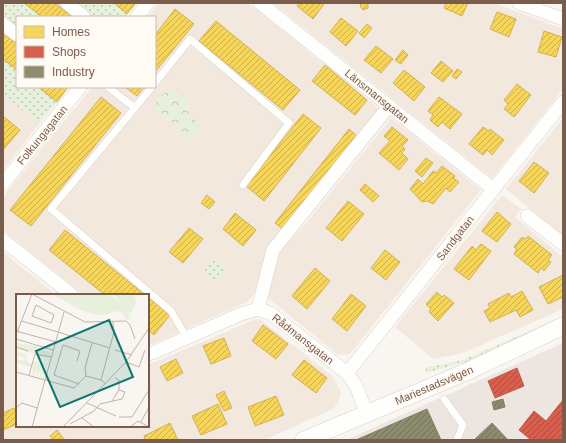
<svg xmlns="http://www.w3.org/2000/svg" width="566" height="443" font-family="Arial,sans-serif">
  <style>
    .residential { fill: #f2e8de }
    .industrial { fill: #ede5e0 }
    .grass { fill: url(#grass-dots) }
    .forest { fill: url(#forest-crowns) }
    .homes { fill: url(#homes-hatch); stroke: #d1b158 }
    .shops { fill: url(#shops-hatch); stroke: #ba5f4d }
    .industry { fill: url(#industry-hatch); stroke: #877e64 }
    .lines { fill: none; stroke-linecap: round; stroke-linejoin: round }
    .service-casing { stroke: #d7d1cb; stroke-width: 8 }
    .minor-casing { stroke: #d7d1cb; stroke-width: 14 }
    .tertiary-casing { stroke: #d7d1cb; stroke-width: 18 }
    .service { stroke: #fefefd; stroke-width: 7 }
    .minor { stroke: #fefefd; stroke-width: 13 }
    .tertiary { stroke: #fefefd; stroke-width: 17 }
    .labels { text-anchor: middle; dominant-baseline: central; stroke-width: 4; stroke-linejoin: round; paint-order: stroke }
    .street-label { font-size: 11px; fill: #7a5c4d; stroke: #fffaf3 }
    .inset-road { fill: none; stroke: #c2b3aa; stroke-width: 1 }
    .view { fill: #0f766e; fill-opacity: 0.15; stroke: #0f766e; stroke-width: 2 }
    .inset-edge { fill: none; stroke: #7a5c4d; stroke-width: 2 }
  </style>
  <defs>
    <pattern id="grass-dots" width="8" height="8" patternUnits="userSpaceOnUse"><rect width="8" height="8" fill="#e7f0db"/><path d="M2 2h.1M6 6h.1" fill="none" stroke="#c0c6b4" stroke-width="1.8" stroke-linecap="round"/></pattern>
    <pattern id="forest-crowns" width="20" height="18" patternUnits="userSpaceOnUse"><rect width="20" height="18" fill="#e7f0db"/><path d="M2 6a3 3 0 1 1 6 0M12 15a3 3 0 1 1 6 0" fill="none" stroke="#c0c6b4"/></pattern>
    <pattern id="homes-hatch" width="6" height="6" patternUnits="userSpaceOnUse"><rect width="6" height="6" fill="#f6d55c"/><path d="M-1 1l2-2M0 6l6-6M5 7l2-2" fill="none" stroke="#ccb04e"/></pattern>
    <pattern id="shops-hatch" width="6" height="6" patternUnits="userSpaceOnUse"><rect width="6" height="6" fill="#d6604d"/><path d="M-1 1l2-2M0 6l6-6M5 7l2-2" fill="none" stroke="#aa4f40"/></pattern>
    <pattern id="industry-hatch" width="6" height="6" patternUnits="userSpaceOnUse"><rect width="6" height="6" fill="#8c8c6e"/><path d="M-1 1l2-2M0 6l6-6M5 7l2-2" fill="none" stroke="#727058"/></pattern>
  </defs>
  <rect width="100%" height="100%" fill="#f9f5f0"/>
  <path class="residential" d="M3,3H136L124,17H17V87H68L3,170Z
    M159,3H248L379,109L267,251L254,294L247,302L152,344H148V295H84L3,230V197L92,87H155V17H148Z
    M273,3H494L563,29V89L492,178Z
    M391,118L481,190L350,354L338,355L268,298L279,253L307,222Z
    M563,118V236L506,189Z
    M502,195L521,209L515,217L563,257V309L463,353L433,359L395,327Z
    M3,252L56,295H17V426H148V365L256,319H260L332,376L341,392L338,403L333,409L264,440H3Z"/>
  <path class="industrial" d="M563,343V440H346L541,353Z"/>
  <path class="grass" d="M3,3H24L42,17H17V30L3,18Z
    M73,3H114L127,14L124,17H91Z
    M3,59L17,70V87H38L57,102L39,123L3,95Z
    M204 270a10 10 0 1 1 20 0a10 10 0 1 1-20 0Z
    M550,322L552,323L469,361L426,373L425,368L463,360Z"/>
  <path class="forest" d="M173,91C185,95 193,102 189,115L195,119L197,129L191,139L178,130L181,123L168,122L156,113C154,99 160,93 173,91Z"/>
  <path class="homes" d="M24,3H55L72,17H42Z
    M114,3H136L127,14Z
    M299,3H323L324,4L313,19L297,6Z
    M361,3H368V8L363,10L360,6Z
    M446,3H468L462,16L444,8Z
    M175,9L194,24L155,72V35Z
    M497,12L516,19L509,37L490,29Z
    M341,18L358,31L346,46L330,32Z
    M216,21L300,90L283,110L199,41Z
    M367,24L372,28L364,38L359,33Z
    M544,31L562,37L556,57L538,52Z
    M3,33L17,44V70L3,59Z
    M376,46L393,59L381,73L364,60Z
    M403,50L408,55L401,64L395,60Z
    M441,61L453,71L443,82L431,73Z
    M325,65L367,100L355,115L312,81Z
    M457,69L462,72L456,79L452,76Z
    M404,70L425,87L414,101L393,83Z
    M517,84L531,95L514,117L504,109L508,104L504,100Z
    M38,87H68L57,102Z
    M125,87H144L137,96Z
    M101,97L121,113L31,226L10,210Z
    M439,97L462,114L450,129L442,122L438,127L430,120L433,115L428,111Z
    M303,114L321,128L264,201L246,186Z
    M4,117L20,130L4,149L3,119Z
    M392,127L408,140L402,146L405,149L402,153L408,159L399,170L379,153L390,141L384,136Z
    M483,127L489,131L490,129L504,140L492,155L487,150L483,155L469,144Z
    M349,129L357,136L284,230L275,223Z
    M426,158L433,163L422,177L415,171Z
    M534,162L549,173L534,193L519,181Z
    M442,166L455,176L453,178L459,182L450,192L446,188L433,204L427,201L422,202L410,189L418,179L423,184L433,171L436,173Z
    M365,184L379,196L373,202L360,190Z
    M207,195L215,202L209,209L201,203Z
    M348,201L364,214L342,241L326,228Z
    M497,212L511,224L497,242L482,231Z
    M235,213L256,230L243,246L223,229Z
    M189,228L203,239L183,263L169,252Z
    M65,230L145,295H105L49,250Z
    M528,236L552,255L548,260L551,262L544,271L541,268L538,273L514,254L517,249L514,247L522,237L525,239Z
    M481,244L491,251L469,280L454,269L472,246L476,250Z
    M385,250L400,262L386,280L371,268Z
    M315,268L330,281L307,309L292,296Z
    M563,275V297L548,304L539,287Z
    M522,291L533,310L520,317L516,310L490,322L484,311L490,308L488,304L509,293L511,297Z
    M437,292L442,297L444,295L454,303L438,321L429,312L431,309L426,304Z
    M351,294L366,306L347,331L332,319Z
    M148,297L170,315L154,335L148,330Z
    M263,325L288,344L276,359L252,341Z
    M224,338L231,356L211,364L203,346Z
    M176,359L183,373L167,381L160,367Z
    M304,360L327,378L316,393L292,375Z
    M224,391L232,408L224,411L216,395Z
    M276,396L284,415L255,426L248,407Z
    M218,404L227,424L201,435L192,416Z
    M14,408L17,415V424L3,430V413Z
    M170,423L178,440H145L144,436Z
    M57,430L64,439L63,440H53L50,436Z"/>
  <path class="shops" d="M517,368L524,386L495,398L488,381Z
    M563,400V440H531L519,430L534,411L546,421Z"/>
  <path class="industry" d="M503,399L505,407L494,410L492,402Z
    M427,409L441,440H356Z
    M492,423L508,440H474Z"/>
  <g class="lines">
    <g class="service-casing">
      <path id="service" d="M155,83L190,39L289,123L243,185
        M108,87L135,108
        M152,87L51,209L171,311L187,338
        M444,399L463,425L457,440"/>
    </g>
    <g class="minor-casing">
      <path id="minor" d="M67,3L84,17
        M260,3L493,189
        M519,3L563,19
        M137,17L148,3
        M3,24L17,35
        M3,184L80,87
        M527,216L563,244
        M3,240L72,295
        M258,309L273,250L389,106
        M148,354L152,353L241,314L258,309L270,313L347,373L356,386L367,414
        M347,373L563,102"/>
    </g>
    <g class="tertiary-casing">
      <path id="tertiary" d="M304,440L466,372L563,326"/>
    </g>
    <use href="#service" class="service"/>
    <use href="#minor" class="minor"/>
    <use href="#tertiary" class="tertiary"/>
  </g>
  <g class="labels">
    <g class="street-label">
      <text transform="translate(377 96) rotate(39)">Länsmansgatan</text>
      <text transform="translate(42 135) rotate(-51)">Folkungagatan</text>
      <text transform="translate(455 238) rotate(-52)">Sandgatan</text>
      <text transform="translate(303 339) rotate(38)">Rådmansgatan</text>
      <text transform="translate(434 385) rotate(-23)">Mariestadsvägen</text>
    </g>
  </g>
  <g transform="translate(16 294)">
    <rect width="133" height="133" fill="#f9f5f0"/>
    <path d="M36,0H94L96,2L90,7L89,21H82L65,16ZM0,49L21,52L22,55L35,59L34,62L12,58L0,53ZM0,57L10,61L11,68L16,70L15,73L0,69V65L8,67L9,64L0,61ZM18,67L28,70L24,75L30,77L28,84H26L28,80L26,79L25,84L23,83L25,79L23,78L21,83L20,82L22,78L20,77L18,82L16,81Z" fill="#e7f0db"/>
    <path d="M97,0H117L121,7L114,21L108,12L114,25L110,26L106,18L100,17L89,21L90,6L96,2L106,10Z" fill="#e7f0db"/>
    <path class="inset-road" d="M20,11L38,21L35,29L16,22ZM6,27L94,54M0,37L40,48M0,41L16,0L69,28L110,27L114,31L119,45M0,45L37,56M0,53L12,57M99,56L116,61M61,67L64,57L47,51L38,81L63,90M110,68L123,73L129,56M0,78L58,94L70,82L85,86L90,90M13,81L19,60L35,63M70,82L69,74L76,49M85,86L98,38L97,28M96,107L103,96V86L99,84M71,109L100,122M0,114L6,109L21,114M103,123H116L133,96M66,124L78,133M125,128L133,113M54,130L78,117L84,110L106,105L109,98L103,96M16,133L48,18M47,133L110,68L133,34M114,133L122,127L133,133"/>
    <path class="view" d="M93,26L117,83L44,113L20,57Z"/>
    <rect width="133" height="133" class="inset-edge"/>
  </g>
  <rect width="566" height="443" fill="none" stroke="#7a5c4d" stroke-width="8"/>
  <rect x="16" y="16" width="140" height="72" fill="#fffaf3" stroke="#cabbb1"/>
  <rect x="24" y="26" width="20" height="12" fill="#f6d55c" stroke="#cabbb1"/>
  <text x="52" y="36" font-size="12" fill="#7a5c4d">Homes</text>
  <rect x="24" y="46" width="20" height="12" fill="#d6604d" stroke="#cabbb1"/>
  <text x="52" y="56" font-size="12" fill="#7a5c4d">Shops</text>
  <rect x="24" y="66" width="20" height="12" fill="#8c8c6e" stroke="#cabbb1"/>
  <text x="52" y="76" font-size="12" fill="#7a5c4d">Industry</text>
</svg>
